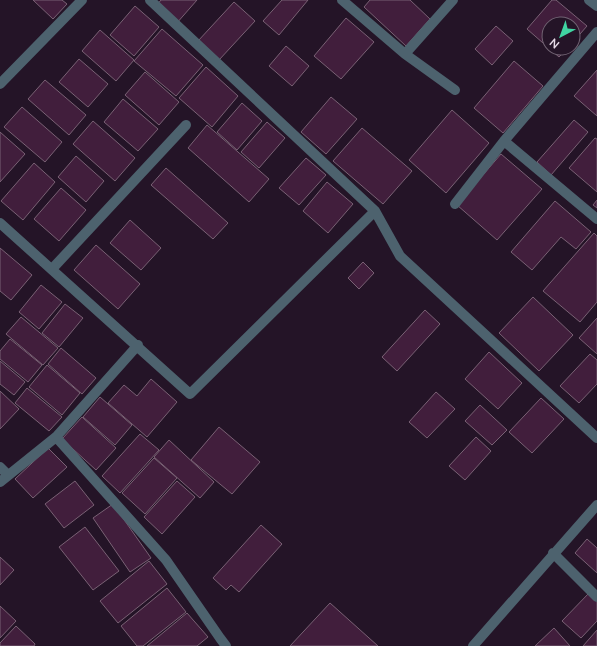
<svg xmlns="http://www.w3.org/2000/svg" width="597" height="646" font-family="Lato,sans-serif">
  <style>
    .building { fill: #411e3c; stroke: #796174 }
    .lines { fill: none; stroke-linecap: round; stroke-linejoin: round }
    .minor { stroke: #4d626e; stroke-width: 10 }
  </style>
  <rect width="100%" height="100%" fill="#241427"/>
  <path class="building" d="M33,0H62L67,4L53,19Z
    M161,0H197L176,24L156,6Z
    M282,0H308L279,35L263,21Z
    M370,0H410L430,19L406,46L364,7Z
    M552,0H556L587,26L573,42V24H549V48H568L559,57L527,29Z
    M234,2L255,21L219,60L198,41Z
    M135,6L159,27L134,56L110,35Z
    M346,18L374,42L341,79L314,56Z
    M496,26L513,41L492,65L475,49Z
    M162,29L203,65L176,96L134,61Z
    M100,30L134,60L116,81L82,51Z
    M286,46L309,66L292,86L269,66Z
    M79,59L108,84L88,107L59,82Z
    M514,61L543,86L503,133L474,108Z
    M206,67L238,96L212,127L179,98Z
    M597,70V116L574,96Z
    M145,72L179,102L159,125L125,95Z
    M45,80L86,115L69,135L28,99Z
    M331,97L357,119L326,154L301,132Z
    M123,99L158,129L138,151L104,122Z
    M242,103L262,121L237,150L217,132Z
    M22,107L62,142L45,162L4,127Z
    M452,110L489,143L446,193L409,160Z
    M574,120L588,132L551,175L537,162Z
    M93,121L135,158L115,181L73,144Z
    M267,122L285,138L259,168L241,152Z
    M207,125L269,179L249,202L188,148Z
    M362,128L412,171L383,204L333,161Z
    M0,132L25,154L0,182Z
    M595,138L597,139V192L569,168Z
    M501,154L542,189L497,240L457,205Z
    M76,156L104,181L86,202L58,177Z
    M306,158L326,175L299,205L279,188Z
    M34,163L55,182L23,220L1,201Z
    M166,168L228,223L213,239L151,185Z
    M327,182L353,204L328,233L303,211Z
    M61,188L86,210L59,241L34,219Z
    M597,200V208L593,205Z
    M555,201L591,232L576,249L561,237L532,270L511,252Z
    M130,220L161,248L141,270L110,243Z
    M594,233L597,236V302L580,322L543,291Z
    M96,245L140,284L118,309L74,270Z
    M0,248L32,275L11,300L0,291Z
    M363,262L374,273L359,289L348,278Z
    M41,285L62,302L39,329L19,312Z
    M533,297L573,335L539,371L499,333Z
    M65,304L83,318L59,347L42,333Z
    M425,310L440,324L397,371L382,357Z
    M21,317L58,348L43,365L6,334Z
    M597,318V354L579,338Z
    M10,339L42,365L28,382L0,359V351Z
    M61,348L96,378L82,394L48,364Z
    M489,352L522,383L498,409L465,379Z
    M590,354L597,360V384L579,403L560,386Z
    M0,361L25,382L14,395L0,384Z
    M47,365L80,393L62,415L29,387Z
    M151,379L177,402L147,437L108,403L124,385L137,396Z
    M27,388L62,417L49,431L15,403Z
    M0,391L19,409L0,429Z
    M436,392L455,409L427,438L409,422Z
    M100,397L132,425L115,445L83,417Z
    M541,398L564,419L532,453L509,432Z
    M480,405L507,430L492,445L465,421Z
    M82,417L116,448L96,470L62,439Z
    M219,427L260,462L232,494L191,460Z
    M140,434L159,450L120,493L102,476Z
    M476,437L491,451L465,480L449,466Z
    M169,440L214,482L200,498L154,457Z
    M48,448L67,467L33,498L15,479Z
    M154,458L177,478L145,514L122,493Z
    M75,481L94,505L64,528L45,504Z
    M177,481L195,497L162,534L144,517Z
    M113,504L151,558L130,572L93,518Z
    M261,525L282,544L239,592L231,585L226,590L213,578Z
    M85,527L119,571L93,590L59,547Z
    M587,539L597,548V573L575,553Z
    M0,557L14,570L0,585Z
    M149,561L167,584L118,623L100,601Z
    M167,588L186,612L143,646H137L121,626Z
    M589,593L597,601V621L581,638L562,621Z
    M330,603L378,646H290Z
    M0,606L16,621L0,638Z
    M187,613L208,637L197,646H147Z
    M16,626L35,644L34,646H0V643Z
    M554,628L570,646H535Z
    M597,630V646H583Z"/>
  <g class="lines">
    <path class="minor" d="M150,0L375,211L400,256L597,438
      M342,0L405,54L455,90
      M589,0L597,6
      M405,54L453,0
      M0,84L82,0
      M504,141L597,219
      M455,204L504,141L597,32
      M0,223L190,394L375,211
      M52,269L186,125
      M56,437L166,560L220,638L226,646
      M0,467L8,475
      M0,482L56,437L138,345
      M553,553L597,597
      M473,646L597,505"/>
  </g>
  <g transform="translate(561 36) rotate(221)"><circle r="19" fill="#241427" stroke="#716373"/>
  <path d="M0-3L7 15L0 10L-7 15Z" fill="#40d4a2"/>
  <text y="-6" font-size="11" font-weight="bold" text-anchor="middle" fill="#e5d9e6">N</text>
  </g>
</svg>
